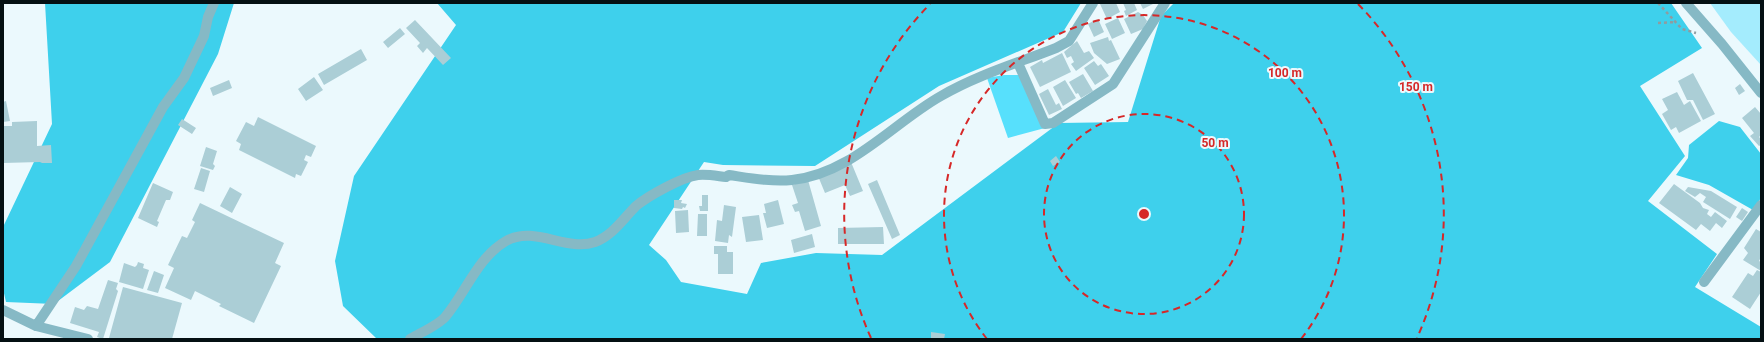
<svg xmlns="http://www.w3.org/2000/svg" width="1764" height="342" font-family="Roboto,sans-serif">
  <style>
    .green { fill: #57e0fc }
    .forest { fill: #3ed0ec }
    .water { fill: #a4ecfd }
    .building { fill: #abced6 }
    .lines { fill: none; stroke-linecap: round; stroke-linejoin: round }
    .path { stroke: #8f9ca0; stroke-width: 2.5; stroke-dasharray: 3 3; stroke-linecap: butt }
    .street { stroke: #86b9c5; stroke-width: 10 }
    .ring { fill: none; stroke: #d62828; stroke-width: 2; stroke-dasharray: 7 5 }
    .centre { fill: #d62828; stroke: #ebf9fd; stroke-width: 2 }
    .ring-label { font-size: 12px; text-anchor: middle; font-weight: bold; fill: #d62828; stroke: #ebf9fd; stroke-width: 4; stroke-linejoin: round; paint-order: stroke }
  </style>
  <rect width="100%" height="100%" fill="#ebf9fd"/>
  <path class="green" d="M1004,75H1023L1045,128L1008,138L987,78Z"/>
  <path class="forest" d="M45,3H234L218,54L110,262L54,304L6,302L3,289V227L52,124Z
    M437,3H1081L1063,32L939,86L815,166L723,165L704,162L649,245L666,260L681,282L747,294L761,263L816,253L882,255L1059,123L1128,122L1161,16L1174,3H1671L1702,48L1640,86L1685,156L1648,201L1717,254L1695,287L1761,327V339H377L343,306L335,261L354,176L456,25Z
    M1719,121L1740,127L1761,154V198L1753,210L1709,185L1676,175L1688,158L1689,145Z"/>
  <path class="water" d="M1710,3H1761V65L1731,32Z"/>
  <path class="building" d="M1103,3H1116L1120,12L1107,19L1100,4Z
    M1123,3H1134L1137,10L1126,16L1124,11L1126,10Z
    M1140,3H1155L1143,9Z
    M1138,12L1143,15L1147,21L1143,29L1131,34L1124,19Z
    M1118,18L1125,33L1112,39L1105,24Z
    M415,20L451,58L443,65L427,48L423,53L417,46L420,43L406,28Z
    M1095,20L1099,21L1104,32L1094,37L1088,24Z
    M400,28L405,34L388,48L383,42Z
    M1108,37L1109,41L1111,40L1120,59L1107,64L1094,53L1090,43Z
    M1077,41L1084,53L1089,51L1094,58L1076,71L1071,64L1074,62L1071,56L1067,58L1064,52Z
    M361,49L367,60L324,85L318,74Z
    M1062,53L1071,72L1040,87L1030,67L1042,60L1043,63Z
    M1094,61L1098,66L1101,64L1109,76L1095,85L1084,68Z
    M1693,73L1715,114L1703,120L1693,100H1687L1678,81Z
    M1083,74L1093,91L1081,98L1078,93L1076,94L1069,82Z
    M314,77L323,90L306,101L298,89Z
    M229,80L232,88L213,96L210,88Z
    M1065,80L1076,98L1063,106L1053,87Z
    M1740,84L1745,91L1739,95L1735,88Z
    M1048,89L1056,105L1059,103L1062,109L1049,115L1039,94Z
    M1677,92L1684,105L1690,101L1701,121L1679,133L1676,127L1671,130L1662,114L1668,110L1662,99Z
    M6,101L10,121L3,122V102Z
    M1755,107L1761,114V135L1759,137L1761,139V145L1759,146L1750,136L1754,133L1742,118Z
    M258,117L316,146L311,157L306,155L304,160L308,162L301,176L296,174L295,178L239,150L241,144L236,141L246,122L254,126Z
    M182,119L196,128L192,134L178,125Z
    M37,121V146L51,145L52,163H42L40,162L3,163V126H12V122Z
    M206,147L217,151L213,164L215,166L213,170L200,166Z
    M1056,156L1060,162L1053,166L1050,161Z
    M851,162L863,191L850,196L845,185L825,193L818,176Z
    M201,168L210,171L204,192L194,189Z
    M808,180L821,226L805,231L799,211L795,212L792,205L798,203L792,185Z
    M877,180L900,235L892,239L868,184Z
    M153,183L173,192L170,200H166L157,221L159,222L157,227L138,218Z
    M1674,184L1700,203L1703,208L1709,210L1707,214L1711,217L1715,212L1727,221L1722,228L1716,223L1710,231L1701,224L1696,230L1659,203Z
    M230,187L242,194L232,213L220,206Z
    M1688,187L1711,191L1737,207L1730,219L1703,202L1706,197L1700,193L1695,197L1685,191Z
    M702,195H708V211H700L699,206H702Z
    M674,200H682L681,203L687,204L685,208L683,207L682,209L674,208Z
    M778,200L784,224L767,228L763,213H766L764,204Z
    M200,203L284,243L275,263L281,266L254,323L219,306L221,304L195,291L191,300L165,288L174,268L168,265L182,236L187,238L195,222L192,220Z
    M724,205L736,207L732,237L729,235L728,243L715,241L717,220L722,221Z
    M1742,208L1748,212L1742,221L1736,217Z
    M688,210L689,232L676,233L675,211Z
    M698,214H707V236H697Z
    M759,215L763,240L746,242L742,217Z
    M883,227L884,244H838V228Z
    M1756,229L1761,232V257L1759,261L1761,262V271L1743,260L1748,253L1744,248Z
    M812,234L815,247L794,253L791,240Z
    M714,246H727V252H733V274H718V254H714Z
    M138,262L144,264L143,268L149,270L143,289L119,282L124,263L135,267L137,265Z
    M1757,270L1761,272V292L1750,309L1732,297L1748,273L1753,276Z
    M154,271L164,275L158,293L147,290Z
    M108,280L118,283L116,289L118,291L103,339L97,337L99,332L70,323L75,307L84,310L87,306L98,309Z
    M123,287L182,303L172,339L109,338Z
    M931,332L945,334L944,339H931Z"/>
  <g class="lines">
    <path class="path" d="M1658,3L1682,29L1696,33
      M1658,23L1676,22"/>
    <path class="street" d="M1686,3L1722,44L1761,93
      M1018,63L1045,124L1053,123L1113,84L1165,3
      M1704,282L1761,205
      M3,310L36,326L88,339
      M36,326L76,266L163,107L184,78L204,36L208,17L214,3
      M410,339C420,333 439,325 446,316C466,292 478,257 506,241C535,225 566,252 595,242C613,235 623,219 636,206C648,196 682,177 698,175C707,174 717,176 726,177L729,175C750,178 771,182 792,180C851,174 893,123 941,96C977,75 1018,63 1056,48L1069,41L1093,3"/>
  </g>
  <g class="ring">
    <circle cx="1144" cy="214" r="100"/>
    <path d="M987 339A200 200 0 1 1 1301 339"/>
    <path d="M871 338A300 300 0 0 1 930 4M1358 4A300 300 0 0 1 1417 338"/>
  </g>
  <circle cx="1144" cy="214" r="6" class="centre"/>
  <g class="ring-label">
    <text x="1285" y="77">100 m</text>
    <text x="1416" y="91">150 m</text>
    <text x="1215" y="147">50 m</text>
  </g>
  <rect width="1764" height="342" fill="none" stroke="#041013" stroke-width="8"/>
</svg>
